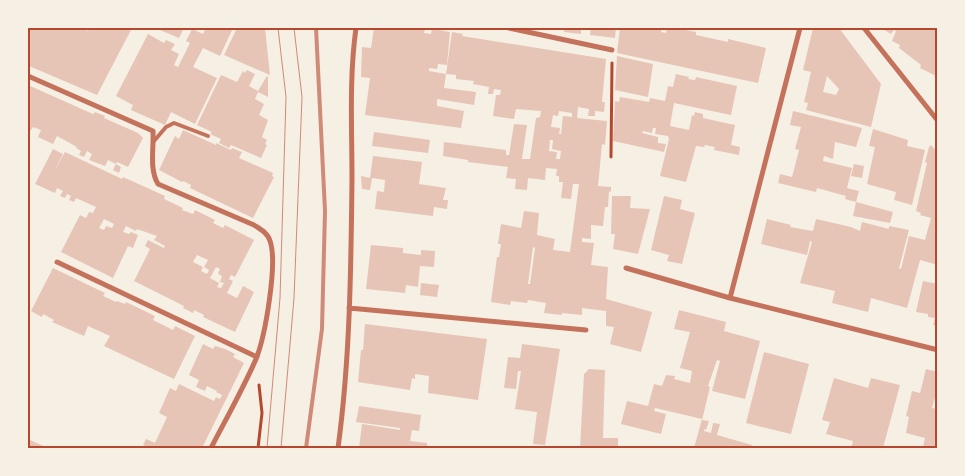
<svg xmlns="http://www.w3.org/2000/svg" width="965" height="476" font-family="Karla,sans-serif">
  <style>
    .building { fill: #e6c5b7; fill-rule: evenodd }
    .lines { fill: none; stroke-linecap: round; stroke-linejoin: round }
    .path { stroke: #b5482f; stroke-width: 3 }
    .service { stroke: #c5725c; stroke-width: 4 }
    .minor { stroke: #c5725c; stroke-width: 5 }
    .tram { stroke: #cf8b77; stroke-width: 1 }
    .rail { stroke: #cf8b77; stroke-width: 4 }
    .neatline { fill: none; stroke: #b5482f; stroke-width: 2 }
  </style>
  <rect width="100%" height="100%" fill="#f6efe4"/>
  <path class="building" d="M28,28H81L88,31L89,28H102L109,30L110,28H127L131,30L97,95L29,66L28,69Z
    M155,28H184L179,38Z
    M206,28H233L220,56L203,48L193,67L217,78L195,124L171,112L165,125L131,110L133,105L116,96L148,34L164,43L166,40L175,44L171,50L179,54L174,65L178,67L190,43L186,41L192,29L203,34Z
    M237,28H265L270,75L224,55Z
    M374,28H417L425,29L424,33L431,34L432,29L450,32L447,65L438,64L437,69L429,68V71L446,74L444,88L476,92L474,105L437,99V106L464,111L461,128L365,115L370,78L361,77L362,47L371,48Z
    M564,28H581V34L564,32Z
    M591,28H616L615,38L590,35Z
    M620,28H662L661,32L666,33L667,28H675L696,32V35L728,42V39L766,48L758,83L617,53Z
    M813,28H839L881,84L871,127L806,110L808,103L804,102L811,72L803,70ZM827,76L839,89L836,95L823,92Z
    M881,28H938V77L920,68L921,65L899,48L900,45L892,41L896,31L894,30L891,34Z
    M452,32L463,34L462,36L606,59L602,102H605L604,112L595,111V116H588L589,109L578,107L577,118L607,121L605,145L602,144L598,186L611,187V192L609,191L608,207H605L603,226L591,225V239L582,238V242L594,243L591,265L608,267L606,299L652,312L641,352L610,344L614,327L606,326V311L582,308V315L562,313V315L544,313L546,303L528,300L527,303L511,301L510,305L491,302L497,257H499L501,244H498L501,224L521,228L524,211L539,213L537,235L555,239L553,250L570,252L579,184H573L571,199L561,198L563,182H559V176H556L557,169L546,168L545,180L528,178L527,190L515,189L516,179L506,178L508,167L468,162V160L443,156L444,142L506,150V155H509L514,124L527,125L522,159H530L536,118L540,117L541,111L516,109L514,119L493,116L496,95H500L501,90L494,89L493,94H488L489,87L473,84L474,81L456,79V75L446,74ZM559,111L572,113V117L563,116L561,134H559L560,128L551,127L553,115L558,116ZM550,140H553L552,149L561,151L560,159H556L557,152L549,151ZM533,247L535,248L530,284H528Z
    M617,56L653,64L648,97L615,90Z
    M247,70L255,74L249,86L258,91L267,76L268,77V97L258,92L255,99L264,104L259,115L268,120L262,137L267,140L265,144L267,145L261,158L231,145L229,148L219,143L221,139L210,134L212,132L197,125L221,75L237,82L243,71L245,73Z
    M676,74L689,77L688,79L695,80L696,77L737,86L731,115L674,103L670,126L689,130L692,115L694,116L695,112L703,114V118L735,125L731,145L740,147L739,155L714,150L715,147L705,145L704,147L696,146L686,182L660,176L669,139L668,136L655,134L656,128H653L652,133L643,131L642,133L658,137V143L666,144L664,152L613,141L615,101L619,102L620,97L649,102L650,98L665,101L668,86L673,87Z
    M28,85L93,114L95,112L105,116L104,118L138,133L143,138L128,167L117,162L116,164L121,167L119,173L113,170L116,164L108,160L105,166L89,160L92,154L87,151L84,157L79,155L81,151L76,148L77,147L57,136L53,144L38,137L41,130L33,127L29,133L28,132Z
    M793,111L862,128L856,147L835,142L833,159L824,156L823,161L852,168L847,188L859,191L856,202L893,212L890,223L853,216L856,202L845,199L846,196L817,188L816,192L778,183L780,174L792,177L799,150L795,149L801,127L790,125Z
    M873,129L908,140L907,146L925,150L912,205L894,200L896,192L867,184L875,147L869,146Z
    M183,130L216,145V143L231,150L232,148L242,152L239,158L273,173L272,176L274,177L253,218L190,188L191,185L183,181L182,182L159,170L175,136L179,139Z
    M374,132L430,140L428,153L372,146Z
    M931,145L938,153V265L920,260L907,308L871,298L868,312L832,303L835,291L800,283L812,242L810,241L807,255L761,244L767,219L791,225L790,227L813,231L816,219L851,227L860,231L862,222L889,229V226L909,230L899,268L901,269L909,236L925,240L931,218L920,215L921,213L916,211L927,163L925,162L929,147Z
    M53,149L63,154L54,172L65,152L122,179L123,177L165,196L164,199L183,208L182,210L193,214L195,210L215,220L213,223L223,228L225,225L254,240L235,277L231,275L229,279L233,281L227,293L237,298L243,286L254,292L235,332L203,317L204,315L194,310L193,313L183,308L184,306L134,281L150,249L145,246L148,240L164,248L165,246L154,240L157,236L137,229L136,231L126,226L123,232L129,234L131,232L138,235L133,248L128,246L113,278L61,252L80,215L86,218L89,212L93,213L96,207L76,198L74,202L69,200L71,196L67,194L65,198L60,196L63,191L57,188L55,193L35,184ZM104,219L114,224L112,228L106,226L104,230L99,228ZM197,255L208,260L204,267L209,270L207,274L201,271L203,267L193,262ZM216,267L220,269L218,274L222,276L220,282L224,283L221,288L217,287L219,283L210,278Z
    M373,156L422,162L419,184L446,188L443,200H448L447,209L434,207L433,216L375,209L377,191L384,192L385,180L372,178L370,190L362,189L361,176L370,178Z
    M854,164L864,166L862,178L851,176Z
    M612,196H631L630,208L650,209L638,254L613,249L615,234H611Z
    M664,196L682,200L680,209L695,213L682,264L667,261L669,255L651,250Z
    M371,245L403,248V253L421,255V250L435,251L434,267L420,266L418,287L406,285L405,293L366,289Z
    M53,268L105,293L103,296L116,302L117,301L125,304L126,302L155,316L153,320L173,330L175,326L195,336L174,379L104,346L110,336L88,326L84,336L52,322L54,320L43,314L42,317L31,311Z
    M923,281L938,284V326L933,325L935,318L928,317V314L916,312Z
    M421,283L439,285L437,297L420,295Z
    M679,310L726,322L724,331L760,341L745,399L712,391L720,361L717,360L708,386L710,387L702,420L709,421L706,430L704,429V431L711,433L713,423L720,424L717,435L752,445L751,448H694L702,419L655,408L654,411L666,414L661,434L621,424L627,401L648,406L654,384L662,386L666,375L675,376L674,379L690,383L692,371L680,368L690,332L674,329Z
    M365,324L487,339L478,400L428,393L429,376L415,374V379L412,378L410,390L358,382L361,350H363Z
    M203,344L213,349L215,346L225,349L235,354L233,357L244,363L202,448H151L143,445L146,439L155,443L167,417L159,413L170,388L176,391L179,384L214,401L216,397L220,399L222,395L216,392L217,391L207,386L205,391L196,387L199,380L189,375Z
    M522,344L560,349L545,445L533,444L537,412L515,409L521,371H518L516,389L504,388L508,357L520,358Z
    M764,352L809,364L791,434L746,423Z
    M589,369L605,370L603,438H618V448H580L584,374Z
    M926,369L938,372V386L932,408L938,409V448L923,447L925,438L906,433L909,417L906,416L912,391L920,393Z
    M834,378L868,388L871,378L900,385L883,448H851L853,441L826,434L830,422L822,420Z
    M359,406L421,415L419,431L412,430L410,441L427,443V448H359L362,424L400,430V428L356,422Z
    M28,439L30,440L48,448H28Z"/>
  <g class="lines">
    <path class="path" d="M611,157L612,63
      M258,448L262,413L259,385"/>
    <path class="service" d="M154,141L166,127L174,123L208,136"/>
    <path class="minor" d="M509,28L612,50
      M864,28L938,121
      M28,76L153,131C154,148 149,169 158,184L254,225C260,229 268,233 270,241C278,263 265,337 256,359C243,389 226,419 211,448
      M57,262L257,357
      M626,268L730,298L938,350
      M730,298L800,28
      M349,308L586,330
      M338,448C350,360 351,269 352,179C352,128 349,78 356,28"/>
    <path class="tram" d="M267,448L280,298L286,97L278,28
      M281,448L294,298L302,97L294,28"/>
    <path class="rail" d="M306,448L322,329L325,211L316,28"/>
  </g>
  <rect width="965" height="476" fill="none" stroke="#f6efe4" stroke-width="58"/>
  <rect x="29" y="29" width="907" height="418" class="neatline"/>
</svg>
